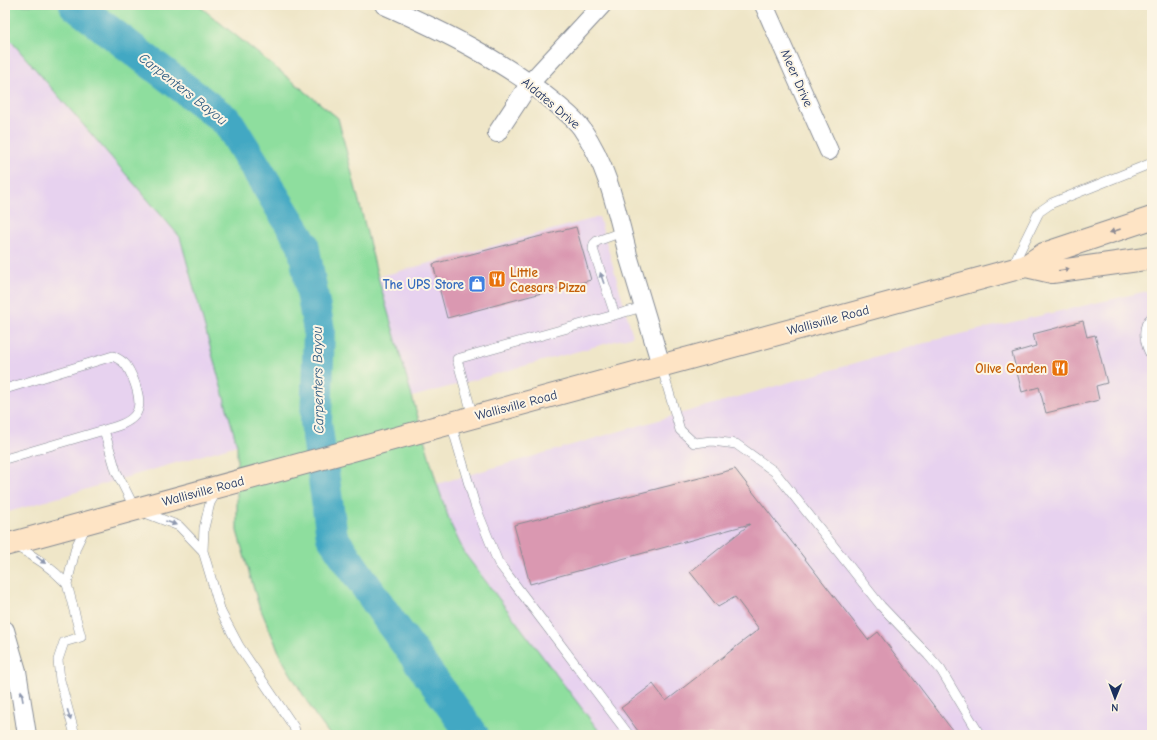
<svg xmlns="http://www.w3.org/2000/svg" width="1157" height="740" font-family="'Comic Neue',sans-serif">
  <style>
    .built { fill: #e7d2ef }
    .green { fill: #8ede9e; stroke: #54867e }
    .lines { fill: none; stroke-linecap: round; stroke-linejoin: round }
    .river { stroke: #43a8c3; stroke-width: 32 }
    .building { fill: #da98b1 }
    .service-casing { stroke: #858a93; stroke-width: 10 }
    .minor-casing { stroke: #858a93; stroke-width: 20 }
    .secondary-casing { stroke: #858a93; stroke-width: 24 }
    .service { stroke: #fff; stroke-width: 9 }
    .minor { stroke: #fff; stroke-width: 18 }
    .secondary { stroke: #fee4c5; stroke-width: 22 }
    .oneway { fill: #8c8a92 }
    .oneway2 { fill: #8d97ae }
    .labels { text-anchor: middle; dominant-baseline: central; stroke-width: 4; stroke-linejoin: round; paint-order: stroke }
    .street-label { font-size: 13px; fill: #1b2f5e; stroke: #fcf5e5 }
    .food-label { font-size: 13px; font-weight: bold; fill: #c56008; stroke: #fcf5e5; text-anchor: start }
    .shop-label { font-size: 13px; font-weight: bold; fill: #366cbe; stroke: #fcf5e5; text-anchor: end }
    .water-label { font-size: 14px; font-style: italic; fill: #295981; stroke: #fcf5e5 }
  </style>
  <rect width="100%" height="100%" fill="#fcf5e5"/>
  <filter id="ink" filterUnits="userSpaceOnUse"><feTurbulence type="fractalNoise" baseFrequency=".025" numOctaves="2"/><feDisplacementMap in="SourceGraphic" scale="8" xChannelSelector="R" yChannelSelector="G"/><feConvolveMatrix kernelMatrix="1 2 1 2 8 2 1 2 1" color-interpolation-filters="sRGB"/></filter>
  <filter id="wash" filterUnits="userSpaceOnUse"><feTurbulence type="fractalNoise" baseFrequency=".012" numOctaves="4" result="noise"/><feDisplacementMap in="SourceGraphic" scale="16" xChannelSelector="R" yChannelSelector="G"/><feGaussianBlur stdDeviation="0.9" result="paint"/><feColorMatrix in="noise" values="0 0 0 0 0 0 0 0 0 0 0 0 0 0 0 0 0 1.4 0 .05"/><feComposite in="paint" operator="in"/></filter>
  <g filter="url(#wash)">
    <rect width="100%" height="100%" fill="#efe6c8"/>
    <path class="built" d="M5,34L180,237L237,445L5,513Z
      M599,217L633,336L412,397L378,277Z
      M1152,290V735H602L465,554L451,525L437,484L935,340Z"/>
    <path class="green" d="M5,5H198L338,118L378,277L437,484L451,525L465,554L602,735H330L315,715L282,659L258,603L237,531V445L180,237L5,34Z"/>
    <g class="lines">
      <path class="river" d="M75,5L228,122L303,244L319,330L316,422L332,537L392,624L473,735"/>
    </g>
    <g id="blocks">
      <path class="building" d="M576,227L591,280L447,318L433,264Z
        M1083,321L1087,337L1095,335L1107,383L1096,386L1099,400L1046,413L1039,387L1022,392L1012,353L1036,346L1033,334Z
        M735,469L868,640L878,632L956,735H641L621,708L653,684L666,701L759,629L735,597L718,607L690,572L750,524L530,584L514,525Z"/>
    </g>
  </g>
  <g filter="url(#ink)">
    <use href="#blocks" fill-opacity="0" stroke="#858a93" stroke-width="1"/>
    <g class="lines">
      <g class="service-casing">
        <path id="service" d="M1012,267L1039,212L1052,203L1152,163
          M615,315L593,249L594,244L597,241L622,232
          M1152,317C1140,326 1145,346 1152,357
          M661,365L680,430L694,443L712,441L736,444L775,472L881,606L928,655L941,670L980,735
          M5,389L113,356C117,358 123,361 126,365C133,376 145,403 135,415C128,424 114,427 104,430
          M473,417L457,359L643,307
          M451,423L475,505L498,562L629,735
          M5,459L104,430L116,471L135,509L179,526L203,551
          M218,489L210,503L204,528L203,551L221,612L239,646L294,727L296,735
          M15,546C35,556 51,567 67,584
          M75,735L60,680L58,660L64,642L81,637L67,584L76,547L86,526"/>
      </g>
      <g class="minor-casing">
        <path id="minor" d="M384,5C443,31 504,61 554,102C563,110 575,118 582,129C608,166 617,212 628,255C639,292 650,329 661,365
          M764,5L829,151
          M497,133L530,83L602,5
          M5,630L17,671L27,735"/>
      </g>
      <g class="secondary-casing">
        <path id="secondary" d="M1026,266L1052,272L1152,258
          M5,545L1026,266L1044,254L1152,218"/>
      </g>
      <use href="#service" class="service"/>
      <use href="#minor" class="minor"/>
      <use href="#secondary" class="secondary"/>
    </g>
    <defs><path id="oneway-solid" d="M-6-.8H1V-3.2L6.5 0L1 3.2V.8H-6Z"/></defs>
    <g class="oneway">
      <use href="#oneway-solid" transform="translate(1115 231) rotate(161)"/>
      <use href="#oneway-solid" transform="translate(1064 270) rotate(-8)"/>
    </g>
    <g class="oneway2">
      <use href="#oneway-solid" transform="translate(602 278) rotate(-109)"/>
      <use href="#oneway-solid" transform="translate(171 523) rotate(20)"/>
      <use href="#oneway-solid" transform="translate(41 560) rotate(38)"/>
      <use href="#oneway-solid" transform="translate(22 696) rotate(-100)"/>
      <use href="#oneway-solid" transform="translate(69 715) rotate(74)"/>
    </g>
  </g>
  <defs>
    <g id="restaurant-square" transform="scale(0.9)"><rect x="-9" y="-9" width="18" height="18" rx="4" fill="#e8710a" stroke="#fcf5e5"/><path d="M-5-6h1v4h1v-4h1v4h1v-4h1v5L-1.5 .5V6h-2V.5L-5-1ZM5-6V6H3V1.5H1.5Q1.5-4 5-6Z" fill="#fff"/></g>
    <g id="shop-square" transform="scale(0.9)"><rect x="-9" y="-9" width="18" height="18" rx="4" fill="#3f7fe0" stroke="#fcf5e5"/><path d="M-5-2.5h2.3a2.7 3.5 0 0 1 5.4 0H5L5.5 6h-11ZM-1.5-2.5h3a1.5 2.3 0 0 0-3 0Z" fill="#fff"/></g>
  </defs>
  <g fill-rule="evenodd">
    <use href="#restaurant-square" x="497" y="279"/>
    <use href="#shop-square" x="477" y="284"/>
    <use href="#restaurant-square" x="1060" y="368"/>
  </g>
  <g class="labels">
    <g class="street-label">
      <text transform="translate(797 78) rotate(66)">Meer Drive</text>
      <text transform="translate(551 103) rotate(40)">Aldates Drive</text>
      <text transform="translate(828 320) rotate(-15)">Wallisville Road</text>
      <text transform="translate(516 405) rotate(-15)">Wallisville Road</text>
      <text transform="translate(203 491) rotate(-15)">Wallisville Road</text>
    </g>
    <g class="food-label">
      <text x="510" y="272">Little<tspan x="510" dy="15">Caesars Pizza</tspan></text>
      <text x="1047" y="368" text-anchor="end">Olive Garden</text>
    </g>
    <g class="shop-label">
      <text x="464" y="284">The UPS Store</text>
    </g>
    <g class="water-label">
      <text transform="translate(183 89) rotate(38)">Carpenters Bayou</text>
      <text transform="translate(318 380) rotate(-91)">Carpenters Bayou</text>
    </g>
  </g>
  <rect width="1157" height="740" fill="none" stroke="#fcf5e5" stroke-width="20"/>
  <g transform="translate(1115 698) rotate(181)" stroke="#fcf5e5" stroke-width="3" paint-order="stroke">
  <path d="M0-3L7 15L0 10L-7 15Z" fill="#1b2f5e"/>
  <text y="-6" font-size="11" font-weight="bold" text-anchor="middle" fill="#1b2f5e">N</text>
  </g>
</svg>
